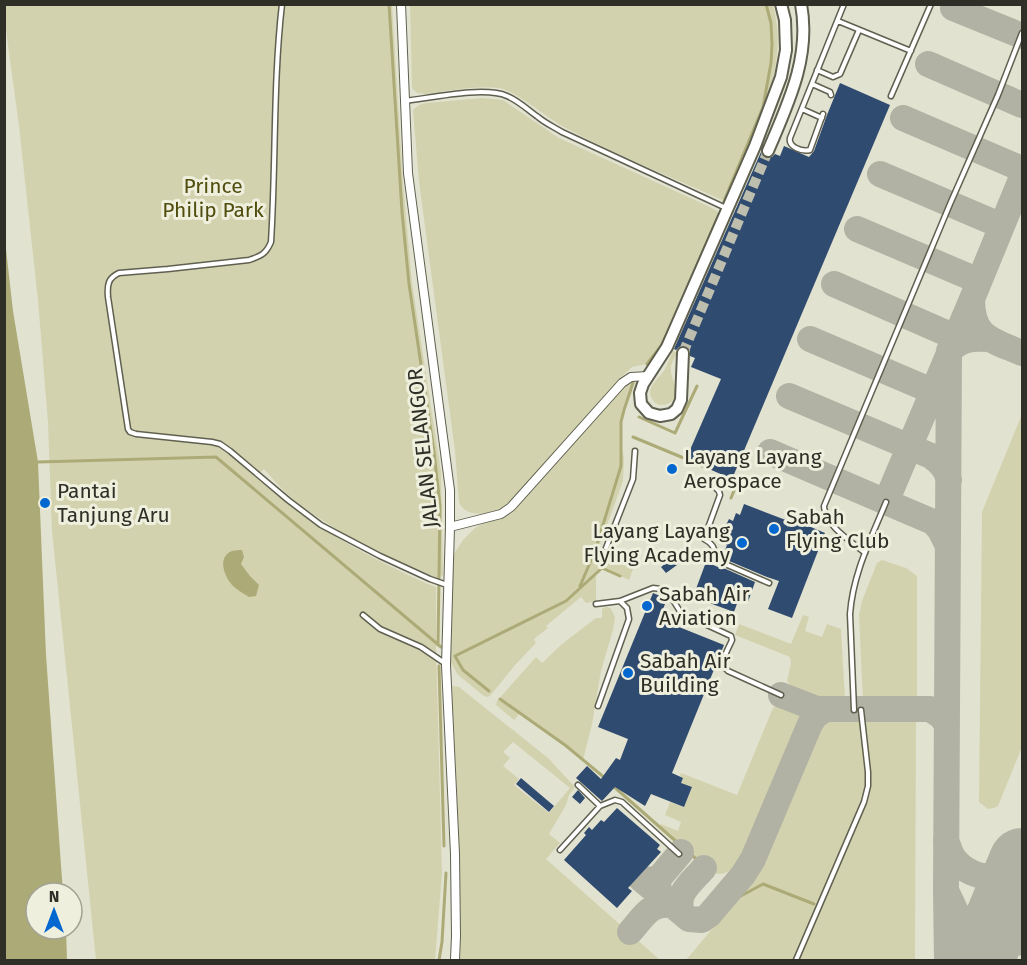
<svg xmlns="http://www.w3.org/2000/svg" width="1027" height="965" font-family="'Fira Sans',sans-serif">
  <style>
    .green { fill: #d3d2af; fill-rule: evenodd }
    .water { fill: #acab77 }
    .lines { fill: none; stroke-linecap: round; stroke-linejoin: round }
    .stream { stroke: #acab77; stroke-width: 3 }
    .taxiway { stroke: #b2b2a4; stroke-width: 26 }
    .runway { stroke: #b2b2a4; stroke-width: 66 }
    .building { fill: #304b70 }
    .secondary-tunnel { stroke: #bebeae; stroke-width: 10; stroke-dasharray: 10 5; stroke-linecap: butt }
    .service-casing { stroke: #606051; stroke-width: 7 }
    .minor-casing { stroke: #606051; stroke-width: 10 }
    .secondary-casing { stroke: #606051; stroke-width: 14 }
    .service { stroke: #fff; stroke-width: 4 }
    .minor { stroke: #fff; stroke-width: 8 }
    .secondary { stroke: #fff; stroke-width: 10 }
    .poi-dot { fill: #0268d0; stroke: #efefdd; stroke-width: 2 }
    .labels { text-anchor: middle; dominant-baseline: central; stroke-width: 6; stroke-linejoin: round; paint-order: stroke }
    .park-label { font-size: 21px; fill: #504d0e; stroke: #efefdd }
    .street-label { font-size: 21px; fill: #2f2f28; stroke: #efefdd }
    .poi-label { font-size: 21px; fill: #2f2f28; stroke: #efefdd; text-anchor: start }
  </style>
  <rect width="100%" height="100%" fill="#e2e2d0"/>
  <path class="green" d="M4,5H392L403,182L412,283L441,472L443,575L437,578C387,556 336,534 293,499C283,491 273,479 264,469L256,476C297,514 343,544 394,568C408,575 422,582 436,587V646L442,873L435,960H96L52,531L48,423L38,300L19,126L5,23Z
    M410,5H773C781,34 778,63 770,91L724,198L722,200C669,176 614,154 562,126C546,117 516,91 499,88C477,85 448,91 426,94L417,93L412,88Z
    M482,98L503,100L559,138L708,206L717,211L719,214L668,333L661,346L650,361L647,364L632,367L620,378L511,501C507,504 503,508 498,510C485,515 465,517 459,502L455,451L419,182L413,110L419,105L426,103Z
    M673,351L677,353C675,357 672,362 671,366C669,378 683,393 671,402C668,404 665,405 662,405C657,405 653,402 651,397C646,386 660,378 665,369C668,363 670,357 673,351Z
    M631,382L633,383L624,410L621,422V446L624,457L623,481L597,553L633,569L629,580L602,568L596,573V601L586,603L581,597L546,626L548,628L534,639L536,643L515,665L490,696L487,697L484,696L458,675L451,663L452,564L454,554L463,540L475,528L484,523L511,514L516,509L623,388Z
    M1022,414V747L998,806L994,808L988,809L979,802L982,512Z
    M882,560L906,568L917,576V699L906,701H863L859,615L862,601L877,563Z
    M606,607L610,608L612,611L615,617L613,630L601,671L592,724L583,760L520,713L514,720L496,705L497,701L536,657L542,663L562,644L596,618H602V609Z
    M803,615L809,617L805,631L822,637L827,624L841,629L845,699C825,701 800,699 787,681L791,663L790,657L735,635L739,624L791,644Z
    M452,686L459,687L548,758L575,787L569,795L566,805L549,834L560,843L546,859L660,960H460L461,936L459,837ZM513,742L570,788L549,813L514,785L519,779L503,766L510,758L503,752Z
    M785,705L795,707L802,711V717L796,735L742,862C733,869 724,877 712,873L660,827L661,824L678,831L681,822L665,815L670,802L684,807L692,788L681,783L683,778L680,776L681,773L737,795L773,708L777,706Z
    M827,717L860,718L865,773L866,786L862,801L793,960H686L739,897V895L757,869L815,727L820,720Z
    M865,718L916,719L915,960H799L865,802L869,772Z"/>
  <path class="water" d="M5,240L13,311L38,462L46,655L63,893H36V929H66L67,960H5Z
    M242,550L244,557L241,564L250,576L259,585L256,596L249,597C243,593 237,590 232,585C224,576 217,557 232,551C235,550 239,550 242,550Z"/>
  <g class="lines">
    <path class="stream" d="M389,4L402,212L409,284L434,452L440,506L438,645
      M724,201L763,107L771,63L772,44L771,23L766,4
      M674,319L719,214
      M647,364L661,346L666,336
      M639,417L675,433L697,386
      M633,437L703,466
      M38,462L216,457L441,647
      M729,477L738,481L731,498
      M580,586L595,551L621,466V422L624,410L633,383
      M439,666L444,846
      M489,691L463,670L455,656L566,601L602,568L620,576
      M500,699L565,745L605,778
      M612,785L712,873
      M739,897L763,884L814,904
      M439,960L442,942L446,873"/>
    <path class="taxiway" d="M953,8L1022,36
      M928,64L1022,105
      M903,118L1022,169
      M880,174L1002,226
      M1022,177L972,299C972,338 992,340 1022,353
      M857,229L979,281
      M834,284L955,337
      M810,339L932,391L944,402
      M789,396L931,456C941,463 946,469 949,480
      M770,452L886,502L972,299
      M886,502L933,522L940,530L948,546
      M781,695L817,709H930L942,717L947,726
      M946,840C949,847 950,855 956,861C967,874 987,880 1004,876C1009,875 1015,870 1020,867
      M659,878L650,880L641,879L689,919L702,920L709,915L743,875L753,859L810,724L816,715L826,709
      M947,893C951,900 954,909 958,915C972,934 1000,947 1022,942
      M660,894L658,885L659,878L681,852
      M683,914C673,895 692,882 704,868
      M630,932C644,917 649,902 672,905
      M947,960L946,890L949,351C962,338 973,338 990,339"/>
    <path class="runway" d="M981,960L1022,861"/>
  </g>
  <path class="building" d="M840,83L890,105L732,479L686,459L721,379L691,367L695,358L690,356V350L687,347L683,346L679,347L676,350L674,349L761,152L762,156L766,158L772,157L775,154L780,156L784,146L809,157L814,151L827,115Z
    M744,504L791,522L792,519L825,533L792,618L768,609L779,581L767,577L722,558L727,545L724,544L725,542L718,539L722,530L723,531L729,519L733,521L736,513L740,515Z
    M679,553L684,560L666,573L661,567Z
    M706,562L718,567L719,566L755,582L748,602L739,598L734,612L693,597Z
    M653,593L667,599L659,619L724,645L672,773L683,778L681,783L692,787L684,807L651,794L645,806L615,787L602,801L576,778L587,766L601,779L616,758L620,760L628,739L598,727Z
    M521,778L554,806L549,812L516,784Z
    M578,790L585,798L580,804L572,797Z
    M617,808L660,845L657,849L661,852L628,888L632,891L617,908L564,860L586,835L584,833L589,827L592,830L601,820L604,822Z"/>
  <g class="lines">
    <path class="secondary-tunnel" d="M683,353L768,151"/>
    <g class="service-casing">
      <path id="service" d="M282,4C273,83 276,163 271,242C266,254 261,256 249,260L168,269L119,273C108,278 107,285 108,297L128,429L130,432L136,434L212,442L220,444L230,451L288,500L321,525L380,556L430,579L447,585
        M838,21L911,51
        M817,70L833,77L840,74L859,30
        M812,84L830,92L831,95
        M891,96L931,4
        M405,101C431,98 484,86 507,96C519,101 528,110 538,117C545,123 554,127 562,132L726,208
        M802,109L822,118
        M823,114L810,150C802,152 788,147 790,138L844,4
        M706,484C713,486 719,488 720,495L704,539C715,545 714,549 716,560L769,583
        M606,548L633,479L635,451
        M865,553C851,541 825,526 824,506L950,204L998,95L1022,33
        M620,601L653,588L661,589L668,592L681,613L731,636L732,640C728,650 718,663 728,671L781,695
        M596,604L620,601L627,608L629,619L598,706
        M363,615L380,629L421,647L446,664
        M854,710L850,614C853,573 871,539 886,502
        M578,785L600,806
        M560,850L600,806L615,800L622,802L679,854
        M796,960L864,802L868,786V772L861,710"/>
    </g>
    <g class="minor-casing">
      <path id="minor" d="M401,4L408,173L450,490V527L446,665L455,854L456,936L455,960
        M450,527L501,514L511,507L622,383L631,377L648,376"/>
    </g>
    <g class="secondary-casing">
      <path id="secondary" d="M768,151C788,104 811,57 801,4
        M683,353L681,400L677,409L671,414L660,416L649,413L641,404L640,393L643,384L667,347L755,146L781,77L786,50L785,20L781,4"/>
    </g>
    <use href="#service" class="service"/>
    <use href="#minor" class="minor"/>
    <use href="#secondary" class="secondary"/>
  </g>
  <g class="poi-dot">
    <circle cx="672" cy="469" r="6"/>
    <circle cx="45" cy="503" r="6"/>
    <circle cx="774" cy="529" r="6"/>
    <circle cx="742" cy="543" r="6"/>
    <circle cx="647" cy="606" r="6"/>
    <circle cx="628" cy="673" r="6"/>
  </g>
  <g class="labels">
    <g class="park-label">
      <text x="213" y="186">Prince<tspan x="213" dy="24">Philip Park</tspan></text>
    </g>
    <g class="street-label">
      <text transform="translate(423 448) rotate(-96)">JALAN SELANGOR</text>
    </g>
    <g class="poi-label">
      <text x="684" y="457">Layang Layang<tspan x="684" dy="24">Aerospace</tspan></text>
      <text x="57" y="491">Pantai<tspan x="57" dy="24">Tanjung Aru</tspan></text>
      <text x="786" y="517">Sabah<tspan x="786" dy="24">Flying Club</tspan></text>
      <text x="730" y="531" text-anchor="end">Layang Layang<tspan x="730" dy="24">Flying Academy</tspan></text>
      <text x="659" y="594">Sabah Air<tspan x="659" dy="24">Aviation</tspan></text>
      <text x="640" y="661">Sabah Air<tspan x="640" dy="24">Building</tspan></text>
    </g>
  </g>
  <rect width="1027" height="965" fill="none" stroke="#2f2f28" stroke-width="12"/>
  <g transform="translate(54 911)"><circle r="28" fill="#efefdd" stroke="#a2a295" stroke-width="1.5"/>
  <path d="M0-4.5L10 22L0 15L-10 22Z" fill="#0268d0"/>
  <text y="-9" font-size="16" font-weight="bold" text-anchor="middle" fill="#2f2f28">N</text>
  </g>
</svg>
